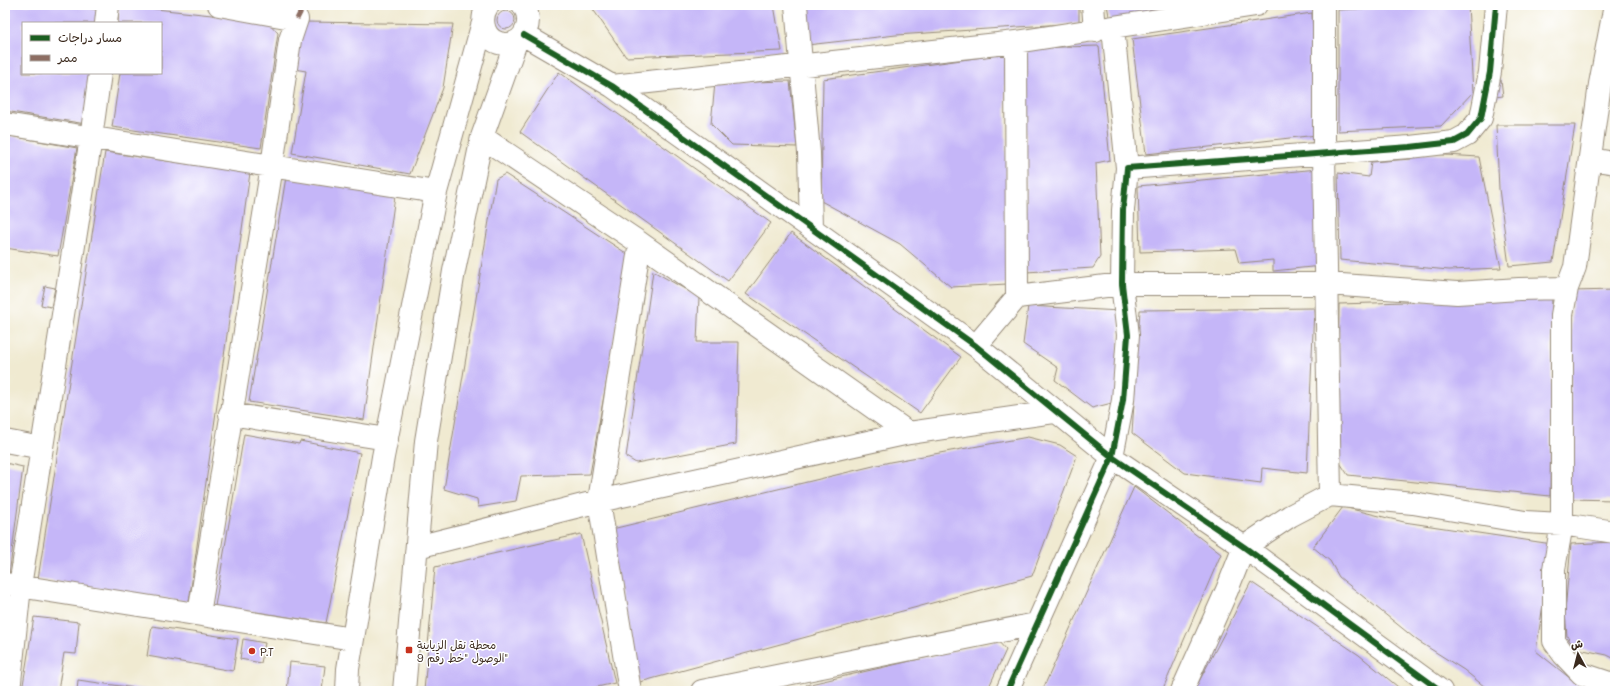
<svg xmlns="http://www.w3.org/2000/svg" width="1620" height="696" font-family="Mali,'Playpen Sans Arabic',sans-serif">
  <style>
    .building { fill: #c5b6f8 }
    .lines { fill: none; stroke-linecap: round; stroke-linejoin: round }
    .minor-casing { stroke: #968a78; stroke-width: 24 }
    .minor { stroke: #fff; stroke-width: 22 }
    .quiet { stroke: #8d6e63; stroke-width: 5; stroke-dasharray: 10 5; stroke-linecap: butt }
    .cycleway-casing { stroke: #fff; stroke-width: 8 }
    .cycleway { stroke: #1b5e20; stroke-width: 6 }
    .poi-dot { fill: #c8321e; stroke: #fff; stroke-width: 1.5 }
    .labels { text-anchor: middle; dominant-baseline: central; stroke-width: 3; stroke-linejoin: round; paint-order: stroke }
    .poi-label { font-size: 11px; fill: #3b2a1e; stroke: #fff; text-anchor: start }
  </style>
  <rect width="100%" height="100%" fill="#fff"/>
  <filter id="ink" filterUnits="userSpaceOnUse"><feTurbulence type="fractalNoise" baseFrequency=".025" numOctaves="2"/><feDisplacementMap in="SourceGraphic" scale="8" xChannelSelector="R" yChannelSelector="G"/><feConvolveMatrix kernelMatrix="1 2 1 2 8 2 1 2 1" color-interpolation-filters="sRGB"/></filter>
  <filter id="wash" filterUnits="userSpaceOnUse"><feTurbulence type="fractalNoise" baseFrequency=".012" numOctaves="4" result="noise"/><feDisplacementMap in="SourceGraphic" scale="16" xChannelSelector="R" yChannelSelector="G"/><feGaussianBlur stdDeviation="0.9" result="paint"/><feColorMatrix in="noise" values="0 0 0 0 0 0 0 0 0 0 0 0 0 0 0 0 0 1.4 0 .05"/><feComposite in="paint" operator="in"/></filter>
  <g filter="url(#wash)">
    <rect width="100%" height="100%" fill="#f0ead1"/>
    <g id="blocks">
      <path class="building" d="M5,5H63L101,10L100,23H23V73H93L86,124L5,111Z
        M119,5L267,21L278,33L261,148L112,127L120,73H161V23H118Z
        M590,5H774L782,51L626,57Z
        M806,5H1079V23L896,35L807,45Z
        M1107,5H1179V6L1110,21Z
        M1439,5H1468L1473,92L1441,126L1338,131V10Z
        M497 20a9 9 0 1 1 18 0a9 9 0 1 1-18 0Z
        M1312,13L1317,135L1146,154L1132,39Z
        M304,22L453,24L443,88L410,174L292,153L306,71L294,69Z
        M1099,46L1110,160L1096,163L1100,257L1093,268L1026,272V48Z
        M1005,54L1007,284L951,287L900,244L821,201L823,79Z
        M559,72L771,223L728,281L520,132Z
        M1501,80L1503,96L1495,97L1493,81Z
        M790,81L797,147L732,145L711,124L715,83Z
        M1496,125H1575L1553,262L1509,266L1499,189Z
        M5,135L77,148L58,256L5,248Z
        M105,152L250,173L189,602L38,579Z
        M1413,153L1479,157L1501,268L1449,270L1340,260L1338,173L1369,177L1371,162L1411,159Z
        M1318,169L1321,266L1273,271V260L1239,263L1235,249L1140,252L1138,186Z
        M505,174L629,255L590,474L521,476L516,501L478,507L477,499L444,489L496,179Z
        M286,177L395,196L364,420L249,402Z
        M791,233L961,357L920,413L746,294Z
        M653,271L699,297L697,342H739L736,444L636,463L626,457Z
        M45,286L55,288L51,307L41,305Z
        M1615,290V500L1569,499L1572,291Z
        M1552,293L1550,496L1348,475L1337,458L1339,304L1508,299Z
        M1028,306L1120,311L1116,402L1092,408L1055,380L1058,368L1023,344Z
        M1314,308L1307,473L1262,468L1261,483L1185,473L1132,433L1140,310Z
        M244,434L299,444L300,441L360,453L326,623L215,606Z
        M1028,437L1060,445L1077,456L1032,576L640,682L608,530L890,462Z
        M5,463L23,467L9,575L5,574Z
        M1134,487L1221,554L1162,691H1042Z
        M1343,507L1404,522L1552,544L1536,651L1586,691H1490L1464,670L1418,641L1339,577L1330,561L1313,547Z
        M581,534L615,683L579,691H424L435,567Z
        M1615,542V659L1607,655L1574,648L1567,636L1565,612L1571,544Z
        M1251,582L1359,655L1403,691H1194Z
        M34,617L79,622L76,654L64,653L58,691H22Z
        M152,626L238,639L233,671L147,656Z
        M243,639L265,643L261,663L240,659Z
        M998,641L1006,650L987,691H807L806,685Z
        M290,662L325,666L322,691H287Z
        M78,680L149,690V691H77Z"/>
    </g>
  </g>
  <g filter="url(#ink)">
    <use href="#blocks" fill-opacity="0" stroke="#968a78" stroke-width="1"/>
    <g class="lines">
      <g class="minor-casing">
        <path id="minor" d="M488,5C478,20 484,44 506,44C526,44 534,20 523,5
          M796,5L809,153L811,228
          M1093,5L1095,31
          M1324,5V153L1330,495
          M106,23L108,5
          M1113,28L1127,168
          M524,35L612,86L811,228L976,346L1112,457L1244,547L1441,691
          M612,86L1016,42L1256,5
          M5,124L436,192
          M482,137L640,243L909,433
          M1590,159L1615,163
          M1567,288L1575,267L1600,84L1615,5
          M1017,297L1122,284H1327L1457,293L1519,289L1567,288L1562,315V524L1554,569V641L1564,655L1582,674L1615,685
          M976,346L1017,297L1016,42
          M230,414L387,439
          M5,441L42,448
          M417,547L599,501L909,433L1054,412
          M6,584L353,639
          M199,614L272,166L290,40L297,19L219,5
          M9,691L20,586L91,138L100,73
          M347,691L348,669L383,457L436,192L482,26
          M404,691L426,441L454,271L482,137L516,42
          M630,691L599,501L640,243
          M702,691L1036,624
          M1007,691L1112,457L1123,400L1128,335L1122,284L1123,210L1127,168L1410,147L1454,142L1467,135L1481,118L1490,72L1496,5
          M1182,691L1227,590L1244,547L1290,516L1330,495L1413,503L1525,522L1562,524L1615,532"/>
      </g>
      <use href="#minor" class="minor"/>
      <path class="quiet" d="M297,19L304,5"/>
      <g class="cycleway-casing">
        <path id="cycleway" d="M524,35L612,86L811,228L976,346L1112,457L1244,547L1441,691
          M1007,691L1112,457L1123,400L1128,335L1122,284L1123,210L1127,168L1410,147L1454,142L1467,135L1481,118L1490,72L1496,5"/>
      </g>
      <use href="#cycleway" class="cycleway"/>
    </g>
  </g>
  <g class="poi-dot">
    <rect x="405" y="646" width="8" height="8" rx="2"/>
    <circle cx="252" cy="651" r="4"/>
  </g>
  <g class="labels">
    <g class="poi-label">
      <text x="417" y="644">محطة نقل الزياينة<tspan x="417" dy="13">الوصول "خط رقم 9"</tspan></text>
      <text x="260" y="651">P.T</text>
    </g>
  </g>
  <rect width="1620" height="696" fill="none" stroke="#fff" stroke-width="20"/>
  <rect x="22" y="22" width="140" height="52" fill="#ffffff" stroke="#b1aaa5"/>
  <rect x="30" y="35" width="20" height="6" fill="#1b5e20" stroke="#b1aaa5"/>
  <text x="58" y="42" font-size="12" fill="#3b2a1e">مسار دراجات</text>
  <rect x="30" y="55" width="20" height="6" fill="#8d6e63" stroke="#b1aaa5"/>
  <text x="58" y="62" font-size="12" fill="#3b2a1e">ممر</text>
  <g transform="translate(1578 654) rotate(353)" stroke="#ffffff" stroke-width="3" paint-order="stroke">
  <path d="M0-3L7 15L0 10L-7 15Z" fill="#3b2a1e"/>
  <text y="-6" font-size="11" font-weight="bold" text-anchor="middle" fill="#3b2a1e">ش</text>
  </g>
</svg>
